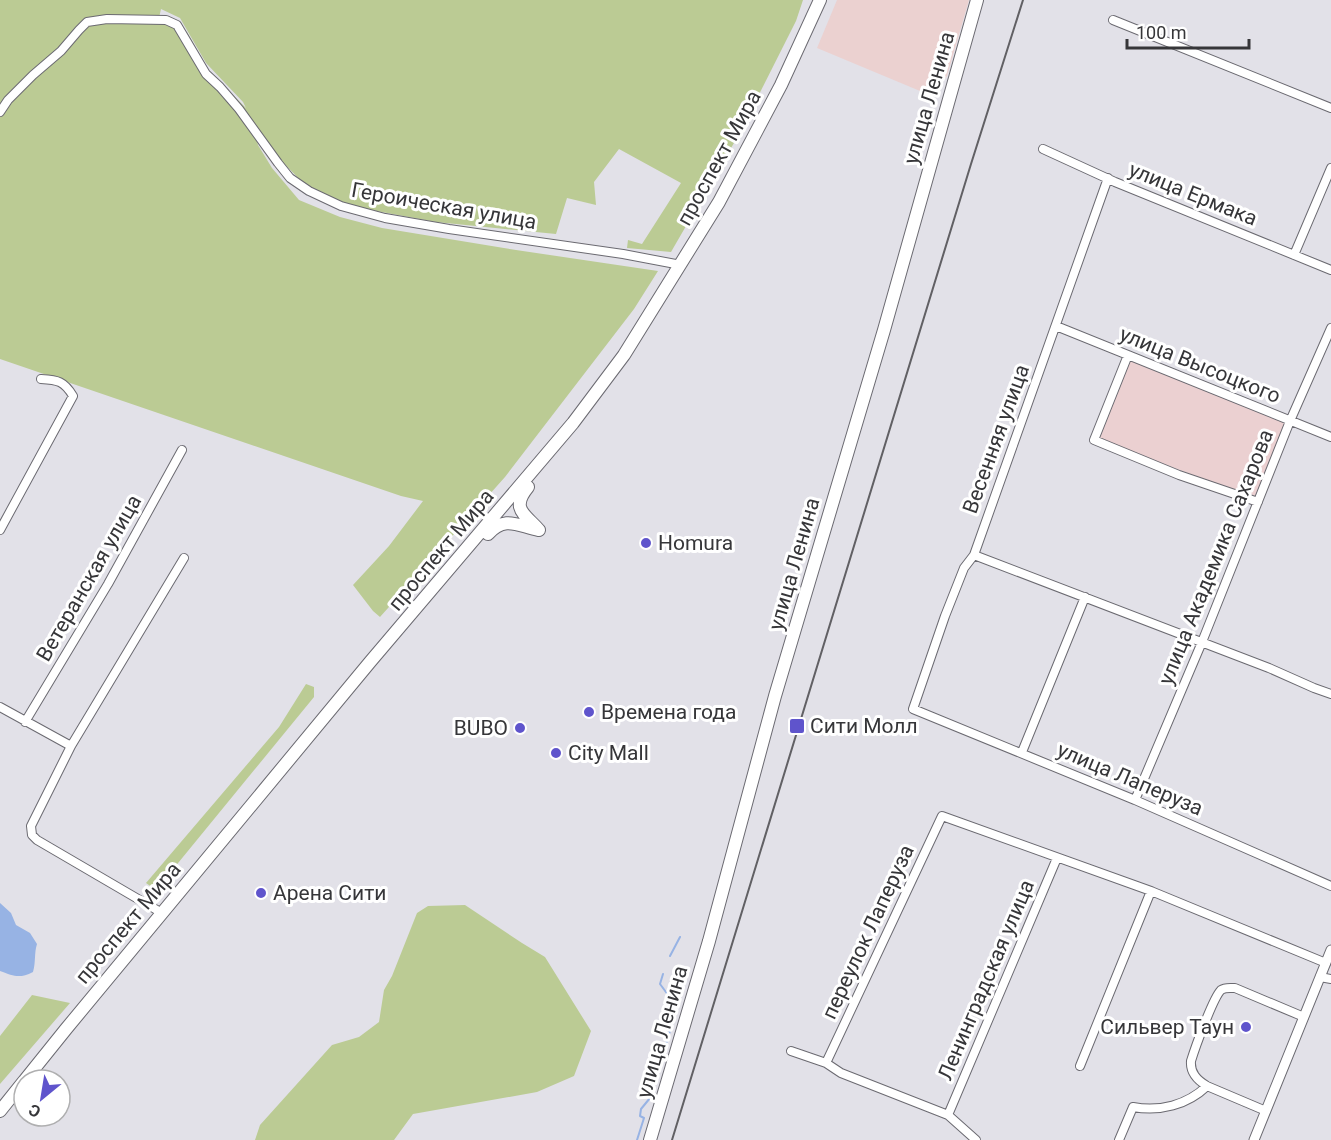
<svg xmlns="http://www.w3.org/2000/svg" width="1331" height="1140" font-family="Roboto,sans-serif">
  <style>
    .commercial { fill: #ebd1d0 }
    .education { fill: #ebd0d1 }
    .green { fill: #bbcb94; fill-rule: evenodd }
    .water { fill: #97b3e4 }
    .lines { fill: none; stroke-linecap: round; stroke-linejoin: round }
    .stream { stroke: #97b3e4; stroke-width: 2 }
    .minor-casing { stroke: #6b6a71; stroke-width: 10 }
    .tertiary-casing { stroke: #6b6a71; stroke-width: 11 }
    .primary-casing { stroke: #6b6a71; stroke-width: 14 }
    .minor { stroke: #fff; stroke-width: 8 }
    .tertiary { stroke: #fff; stroke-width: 9 }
    .primary { stroke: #fff; stroke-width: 12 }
    .rail { stroke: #616064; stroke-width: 2 }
    .poi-dot { fill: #5f54cc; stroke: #fff; stroke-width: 2 }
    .labels { text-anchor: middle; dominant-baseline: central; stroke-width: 6; stroke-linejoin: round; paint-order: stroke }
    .street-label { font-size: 21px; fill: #363639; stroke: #fff }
    .poi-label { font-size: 21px; fill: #363639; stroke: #fff; text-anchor: start }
  </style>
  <rect width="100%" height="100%" fill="#e2e1e8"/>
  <path class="commercial" d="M837,0H969L947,76L932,96L817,48Z"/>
  <path class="education" d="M1130,358L1288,422L1257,499L1097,439Z"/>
  <path class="green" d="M0,0H803L796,21L738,136L671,252L627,248L628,240L642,244L681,183L619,149L594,182L596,205L567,198L556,234L436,222L360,208L311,191L256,135L258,145L272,168L299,200L340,217L382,228L516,250L658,271L634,309L505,477L380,617L373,611L353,585L389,546L423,501L401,496L0,359ZM161,9L180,18L206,63L243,102L246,108L209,71L187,32L159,18Z
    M306,684L314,687V697L156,890L146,883L279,727Z
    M465,905L522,943L545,957L591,1031L574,1076L537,1092L413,1114L394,1140H255L260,1125L332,1045L359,1037L379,1022L384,990L392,976L417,913L428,906Z
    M32,995L70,1003L0,1084V1036Z"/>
  <path class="water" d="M0,903L11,913L16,925L30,933L37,944C34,953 36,962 33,972C19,979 14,976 0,971Z"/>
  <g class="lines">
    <path class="stream" d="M670,956L680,937
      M637,1140L644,1118L640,1116L641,1109L650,1098L677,1007L660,984L663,974"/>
    <g class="minor-casing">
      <path id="minor" d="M1113,20L1331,108
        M0,112L8,100L33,75L61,51L79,30L87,22L107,19L166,20L177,25L206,74L220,87L239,109L278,163L290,178L309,191L341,206L385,218L449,229L623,254L681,265
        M1043,149L1115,182L1331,270
        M1108,178L974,555L964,568L945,616L913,709L1135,800L1331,886
        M1294,255L1331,168
        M1056,326L1331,437
        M1128,355L1094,440L1179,475L1258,502
        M0,530L73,396C64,381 58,380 41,379
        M974,555L1269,668L1314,688L1331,694
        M0,707L71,746
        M25,722L108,584L182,450
        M1022,752L1085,597
        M1135,800L1202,642L1290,421L1331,328
        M162,913L37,840L32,835L31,826L71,746L184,558
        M1320,977L1331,979
        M791,1051L826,1063L841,1073L948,1115L976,1140
        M826,1063L942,816L1151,891L1326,963
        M1080,1066L1151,891
        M1266,1111L1207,1086C1197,1080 1190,1073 1191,1061C1195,1048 1213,998 1221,990C1225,987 1230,988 1235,988L1304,1017
        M948,1115L1057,858
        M1119,1140L1133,1107C1160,1112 1187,1105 1207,1086"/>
    </g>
    <g class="tertiary-casing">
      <path id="tertiary" d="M1254,1140L1331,950"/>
    </g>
    <g class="primary-casing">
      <path id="primary" d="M528,487C510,509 525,514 539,530
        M488,534C505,515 518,526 539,530
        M25,1080L66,1029L370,662L573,423L624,355L719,202L781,85L820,0
        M0,1111L24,1081
        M650,1140L709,941L775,696L884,330L977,0"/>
    </g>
    <use href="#minor" class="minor"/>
    <use href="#tertiary" class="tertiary"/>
    <use href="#primary" class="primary"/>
    <path class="rail" d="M672,1140L971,164L1023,0"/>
  </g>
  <g class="poi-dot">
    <circle cx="646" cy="543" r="6"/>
    <circle cx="589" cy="712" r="6"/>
    <rect x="789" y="718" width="16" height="16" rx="3"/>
    <circle cx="520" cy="728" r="6"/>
    <circle cx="556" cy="753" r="6"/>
    <circle cx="261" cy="893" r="6"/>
    <circle cx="1246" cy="1027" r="6"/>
  </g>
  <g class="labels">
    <g class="street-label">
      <text transform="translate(929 98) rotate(-74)">улица Ленина</text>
      <text transform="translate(719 158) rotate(-61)">проспект Мира</text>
      <text transform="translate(1193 194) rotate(22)">улица Ермака</text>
      <text transform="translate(444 206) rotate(10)">Героическая улица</text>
      <text transform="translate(1200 365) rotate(22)">улица Высоцкого</text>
      <text transform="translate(996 439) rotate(-70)">Весенняя улица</text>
      <text transform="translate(441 550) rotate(-50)">проспект Мира</text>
      <text transform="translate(1216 557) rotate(-68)">улица Академика Сахарова</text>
      <text transform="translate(794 564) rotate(-74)">улица Ленина</text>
      <text transform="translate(89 578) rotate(-60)">Ветеранская улица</text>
      <text transform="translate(1130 779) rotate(23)">улица Лаперуза</text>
      <text transform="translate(128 923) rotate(-50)">проспект Мира</text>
      <text transform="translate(868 932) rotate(-65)">переулок Лаперуза</text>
      <text transform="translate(986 980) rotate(-67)">Ленинградская улица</text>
      <text transform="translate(662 1032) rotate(-74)">улица Ленина</text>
    </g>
    <g class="poi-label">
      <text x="658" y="543">Homura</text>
      <text x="601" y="712">Времена года</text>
      <text x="810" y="726">Сити Молл</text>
      <text x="508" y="728" text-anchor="end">BUBO</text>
      <text x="568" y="753">City Mall</text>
      <text x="273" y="893">Арена Сити</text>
      <text x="1234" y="1027" text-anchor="end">Сильвер Таун</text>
    </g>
  </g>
  <g transform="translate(42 1098) rotate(210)"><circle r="28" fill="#ffffff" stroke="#afafb0" stroke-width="1.5"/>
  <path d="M0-4.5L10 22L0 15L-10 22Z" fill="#5f54cc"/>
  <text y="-9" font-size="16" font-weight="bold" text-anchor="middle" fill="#363639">С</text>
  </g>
  <path d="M1127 39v9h122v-9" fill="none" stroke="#363639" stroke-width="3"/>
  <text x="1136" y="39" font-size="18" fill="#363639" stroke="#ffffff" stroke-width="4.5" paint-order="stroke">100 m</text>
</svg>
